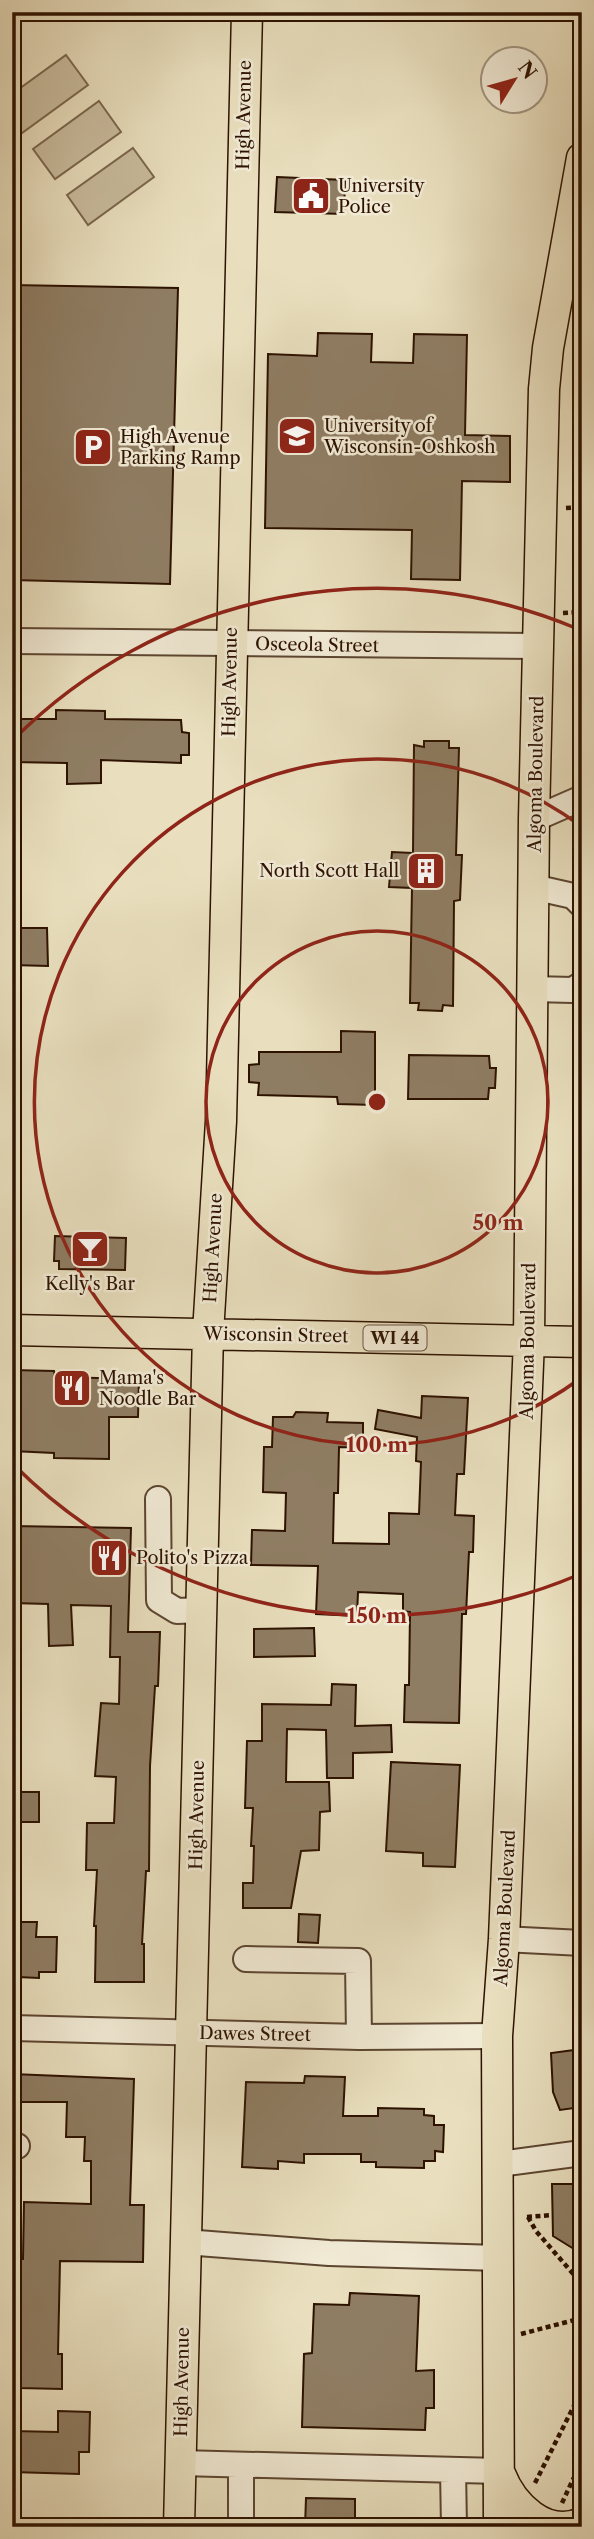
<svg xmlns="http://www.w3.org/2000/svg" width="594" height="2539" font-family="'Libre Caslon Text',serif">
  <style>
    .green { fill: #c9bc9e; stroke: #7b674f; stroke-width: 2 }
    .building { fill: #8f7d63; stroke: #2d1200; stroke-width: 2 }
    .lines { fill: none; stroke-linecap: round; stroke-linejoin: round }
    .minor-casing { stroke: #5c4530; stroke-width: 28 }
    .major-casing { stroke: #2d1200; stroke-width: 33 }
    .path { stroke: #2d1200; stroke-width: 4.5; stroke-dasharray: 5 3.5; stroke-linecap: butt }
    .minor { stroke: #f1ead5; stroke-width: 24 }
    .major { stroke: #e9dfbe; stroke-width: 30 }
    .ring { fill: none; stroke: #8f2418; stroke-width: 3.5 }
    .labels { text-anchor: middle; dominant-baseline: central; stroke-width: 5; stroke-linejoin: round; paint-order: stroke }
    .shield { fill: #f1ead5; stroke: #685340; stroke-width: 2 }
    .shield-label { font-size: 16px; font-weight: bold; fill: #2d1200 }
    .street-label { font-size: 18px; fill: #2d1200; stroke: #f1ead5 }
    .poi-label { font-size: 18px; fill: #2d1200; stroke: #f1ead5; text-anchor: start }
    .centre { fill: #8f2418; stroke: #f1ead5; stroke-width: 3.5 }
    .ring-label { font-size: 21px; text-anchor: middle; font-weight: bold; fill: #8f2418; stroke: #f1ead5; stroke-width: 5; stroke-linejoin: round; paint-order: stroke }
  </style>
  <rect width="100%" height="100%" fill="#e9dfbe"/>
  <filter id="stains"><feTurbulence type="fractalNoise" baseFrequency=".00286" numOctaves="4"/><feColorMatrix values="0 0 0 0 .2 0 0 0 0 .09 0 0 0 0 .02 0 0 0 .5 -.17"/></filter>
  <radialGradient id="worn" r=".72"><stop offset=".6" stop-color="#630" stop-opacity="0"/><stop offset="1" stop-color="#630" stop-opacity=".3"/></radialGradient>
  <path class="green" d="M66,55L88,85L22,133L12,119V94Z
    M99,101L121,132L55,179L33,149Z
    M133,148L154,177L88,225L67,195Z"/>
  <path class="building" d="M277,177L345,180L344,214L275,212Z
    M12,285L178,288L170,584L12,580Z
    M318,333L372,334L371,362L413,363L414,334L467,335L465,435L510,436V482L462,481L460,580L411,579L412,530L265,528L268,354L317,356Z
    M56,710L105,711V719L181,720L182,732L189,733V755H181V763L101,760V783L67,784V763L12,762V719H56Z
    M424,741H449V748H459L456,855H462L460,900L454,901L453,1006L443,1005L442,1011L418,1010L419,1003H410L412,888L389,887L392,852L413,853L414,745L424,747Z
    M12,928H47L48,966L12,965Z
    M341,1031L375,1032V1105L338,1104L337,1097L258,1095L259,1083L249,1082V1065L259,1064V1052H341Z
    M409,1055L489,1056L490,1068H496L495,1088H489L488,1099H408Z
    M55,1236L126,1238L125,1270L59,1269V1261H54Z
    M12,1370L54,1371L55,1377L139,1379L138,1417H109V1459L54,1458V1453L12,1451Z
    M422,1396L468,1398L464,1474H457L455,1515L474,1516L473,1552H469L466,1614H462L459,1723L404,1722L405,1685H409L410,1612L403,1611V1594L358,1592L357,1616L316,1614L318,1566L251,1565L252,1530L285,1531L286,1493L263,1492L264,1447H272L273,1417H293L296,1412L328,1413L327,1422L363,1423V1448L339,1447L338,1493H334L333,1543L389,1544V1513L419,1514L421,1462L416,1461L417,1437L375,1429L378,1410L421,1418Z
    M12,1526L131,1528L128,1632H160L158,1686H155L150,1766L149,1871H146L142,1944H144V1982H95L96,1926H94L97,1870H86L87,1823H114L116,1777L95,1776L101,1703L119,1704L120,1657H110L111,1606L71,1605L73,1645L49,1646L48,1604L12,1603Z
    M314,1628L315,1656L254,1657V1629Z
    M332,1684L356,1685L355,1726L391,1725L392,1752L353,1753V1778H327L326,1730L287,1729L286,1782H329L330,1811L320,1812L319,1850L301,1851L291,1908H243V1883H253L254,1846H251L253,1808H245L247,1741H262V1704L331,1705Z
    M391,1762L460,1765L455,1867L423,1866V1853L386,1851Z
    M20,1792H39V1822H21Z
    M299,1914L320,1915L318,1943L298,1942Z
    M18,1922H37L36,1937H57L56,1972H39V1978L17,1977Z
    M582,2049V2107L560,2110L553,2092L551,2053Z
    M12,2074L134,2079L130,2205H144L143,2262L60,2261L58,2354H62V2389L19,2388V2385H12V2291H15L16,2259H23L24,2202L91,2204V2161H84L85,2137H66L67,2102H12Z
    M305,2076L345,2077L343,2116H378V2108L424,2109V2115L434,2116V2125H444L443,2152L435,2151V2161H424V2168L376,2167V2162H361V2154H304V2163L278,2161V2169L242,2167L246,2082L304,2083Z
    M552,2184H582V2254L553,2236Z
    M350,2293L419,2296L416,2371L434,2370V2408H426L425,2430L302,2427L304,2354L312,2353L314,2304L349,2305Z
    M58,2411L90,2412L89,2452H79V2474L12,2472V2431L58,2432Z
    M306,2498L355,2499V2527H305Z"/>
  <g class="lines">
    <g class="minor-casing">
      <path id="minor" d="M12,641L538,646
        M534,819L582,798
        M533,887L573,896L582,905
        M532,989L573,990L582,984
        M158,1499L159,1600L177,1611L202,1610
        M504,1939L582,1943
        M246,1959L358,1961L359,2037
        M12,2028L359,2037L497,2036
        M12,2146H17
        M499,2164L582,2153
        M185,2242L329,2253L499,2258
        M180,2463L499,2471
        M241,2465V2527
        M453,2470L454,2527"/>
    </g>
    <g class="major-casing">
      <path id="major" d="M12,1330L582,1342
        M500,2474C512,2505 545,2539 582,2523
        M179,2527L208,1333L221,1121L247,12
        M499,2527L497,2036L504,1939L529,1340L534,819L544,389L548,348L582,158"/>
    </g>
    <path class="path" d="M566,508L582,507
      M563,613L582,612
      M527,2217L553,2215
      M528,2217L536,2231L582,2284
      M521,2334L582,2318
      M535,2483L582,2390
      M562,2503L582,2460"/>
    <use href="#minor" class="minor"/>
    <use href="#major" class="major"/>
  </g>
  <g class="ring">
    <circle cx="377" cy="1102" r="171"/>
    <path d="M581 1378A343 343 0 1 1 581 826"/>
    <path d="M578 1575A514 514 0 0 1 14 1465M14 739A514 514 0 0 1 578 629"/>
  </g>
  <defs>
    <g id="civic-square" transform="scale(2.0125)"><rect x="-9" y="-9" width="18" height="18" rx="4" fill="#8f2418" stroke="#f1ead5"/><path d="M-.6-6.5H3V-4.5H.6V-3L4-1V1h2V6H-6V1h2V-1L-.6-3ZM-1.2 2.5V6h2.4V2.5Z" fill="#fff"/></g>
    <g id="university-square" transform="scale(2.0125)"><rect x="-9" y="-9" width="18" height="18" rx="4" fill="#8f2418" stroke="#f1ead5"/><path d="M0-5L7-2L0 1L-7-2ZM-4 1L0 2.5L4 1V4Q0 6-4 4Z" fill="#fff"/></g>
    <g id="parking-square" transform="scale(2.0125)"><rect x="-9" y="-9" width="18" height="18" rx="4" fill="#8f2418" stroke="#f1ead5"/><path d="M-3.5-5.5H1a3.5 3.5 0 0 1 0 7H-1V5.5H-3.5ZM-1-3.4V-.6H.8a1.4 1.4 0 0 0 0-2.8Z" fill="#fff"/></g>
    <g id="building-square" transform="scale(2.0125)"><rect x="-9" y="-9" width="18" height="18" rx="4" fill="#8f2418" stroke="#f1ead5"/><path d="M-4-6H4V6H1V3H-1V6H-4ZM-2.5-4.3h1.7v1.8h-1.7ZM.8-4.3h1.7v1.8H.8ZM-2.5-1h1.7V.8h-1.7ZM.8-1h1.7V.8H.8Z" fill="#fff"/></g>
    <g id="bar-square" transform="scale(2.0125)"><rect x="-9" y="-9" width="18" height="18" rx="4" fill="#8f2418" stroke="#f1ead5"/><path d="M-6-5H6L.8 .8V4.5H3.5V6h-7V4.5H-.8V.8Z" fill="#fff"/></g>
    <g id="restaurant-square" transform="scale(2.0125)"><rect x="-9" y="-9" width="18" height="18" rx="4" fill="#8f2418" stroke="#f1ead5"/><path d="M-5-6h1v4h1v-4h1v4h1v-4h1v5L-1.5 .5V6h-2V.5L-5-1ZM5-6V6H3V1.5H1.5Q1.5-4 5-6Z" fill="#fff"/></g>
  </defs>
  <g fill-rule="evenodd">
    <use href="#civic-square" x="311" y="196"/>
    <use href="#university-square" x="297" y="436"/>
    <use href="#parking-square" x="93" y="447"/>
    <use href="#building-square" x="426" y="871"/>
    <use href="#bar-square" x="90" y="1249"/>
    <use href="#restaurant-square" x="72" y="1388"/>
    <use href="#restaurant-square" x="109" y="1558"/>
  </g>
  <g class="labels">
    <rect class="shield" x="363.5" y="1325.5" width="63" height="25" rx="5"/>
    <g class="shield-label">
      <text x="395" y="1338">WI 44</text>
    </g>
    <g class="street-label">
      <text transform="translate(244 115) rotate(-89)">High Avenue</text>
      <text transform="translate(317 645) rotate(1)">Osceola Street</text>
      <text transform="translate(230 682) rotate(-89)">High Avenue</text>
      <text transform="translate(536 774) rotate(-89)">Algoma Boulevard</text>
      <text transform="translate(213 1248) rotate(-87)">High Avenue</text>
      <text transform="translate(276 1335) rotate(1)">Wisconsin Street</text>
      <text transform="translate(528 1341) rotate(-89)">Algoma Boulevard</text>
      <text transform="translate(197 1815) rotate(-89)">High Avenue</text>
      <text transform="translate(505 1908) rotate(-87)">Algoma Boulevard</text>
      <text transform="translate(255 2034) rotate(1)">Dawes Street</text>
      <text transform="translate(182 2382) rotate(-89)">High Avenue</text>
    </g>
    <g class="poi-label">
      <text x="338" y="186">University<tspan x="338" dy="21">Police</tspan></text>
      <text x="324" y="426">University of<tspan x="324" dy="21">Wisconsin-Oshkosh</tspan></text>
      <text x="120" y="437">High Avenue<tspan x="120" dy="21">Parking Ramp</tspan></text>
      <text x="399" y="871" text-anchor="end">North Scott Hall</text>
      <text x="90" y="1284" text-anchor="middle">Kelly's Bar</text>
      <text x="99" y="1378">Mama's<tspan x="99" dy="21">Noodle Bar</tspan></text>
      <text x="136" y="1558">Polito's Pizza</text>
    </g>
  </g>
  <circle cx="377" cy="1102" r="10" class="centre"/>
  <g class="ring-label">
    <text x="498" y="1230">50 m</text>
    <text x="377" y="1452">100 m</text>
    <text x="377" y="1623">150 m</text>
  </g>
  <rect width="594" height="2539" fill="none" stroke="#e9dfbe" stroke-width="42"/>
  <rect x="14" y="14" width="566" height="2511" fill="none" stroke="#2d1200" stroke-width="3.5"/>
  <rect x="21" y="21" width="552" height="2497" fill="none" stroke="#2d1200" stroke-width="2"/>
  <g transform="translate(514 80) rotate(53)"><circle r="33" fill="#f1ead5" stroke="#a39480" stroke-width="2"/>
  <path d="M0-5L12 26L0 18L-12 26Z" fill="#8f2418"/>
  <text y="-10" font-size="19" font-weight="bold" text-anchor="middle" fill="#2d1200">N</text>
  </g>
  <rect width="100%" height="100%" filter="url(#stains)"/>
  <rect width="100%" height="100%" fill="url(#worn)"/>
</svg>
